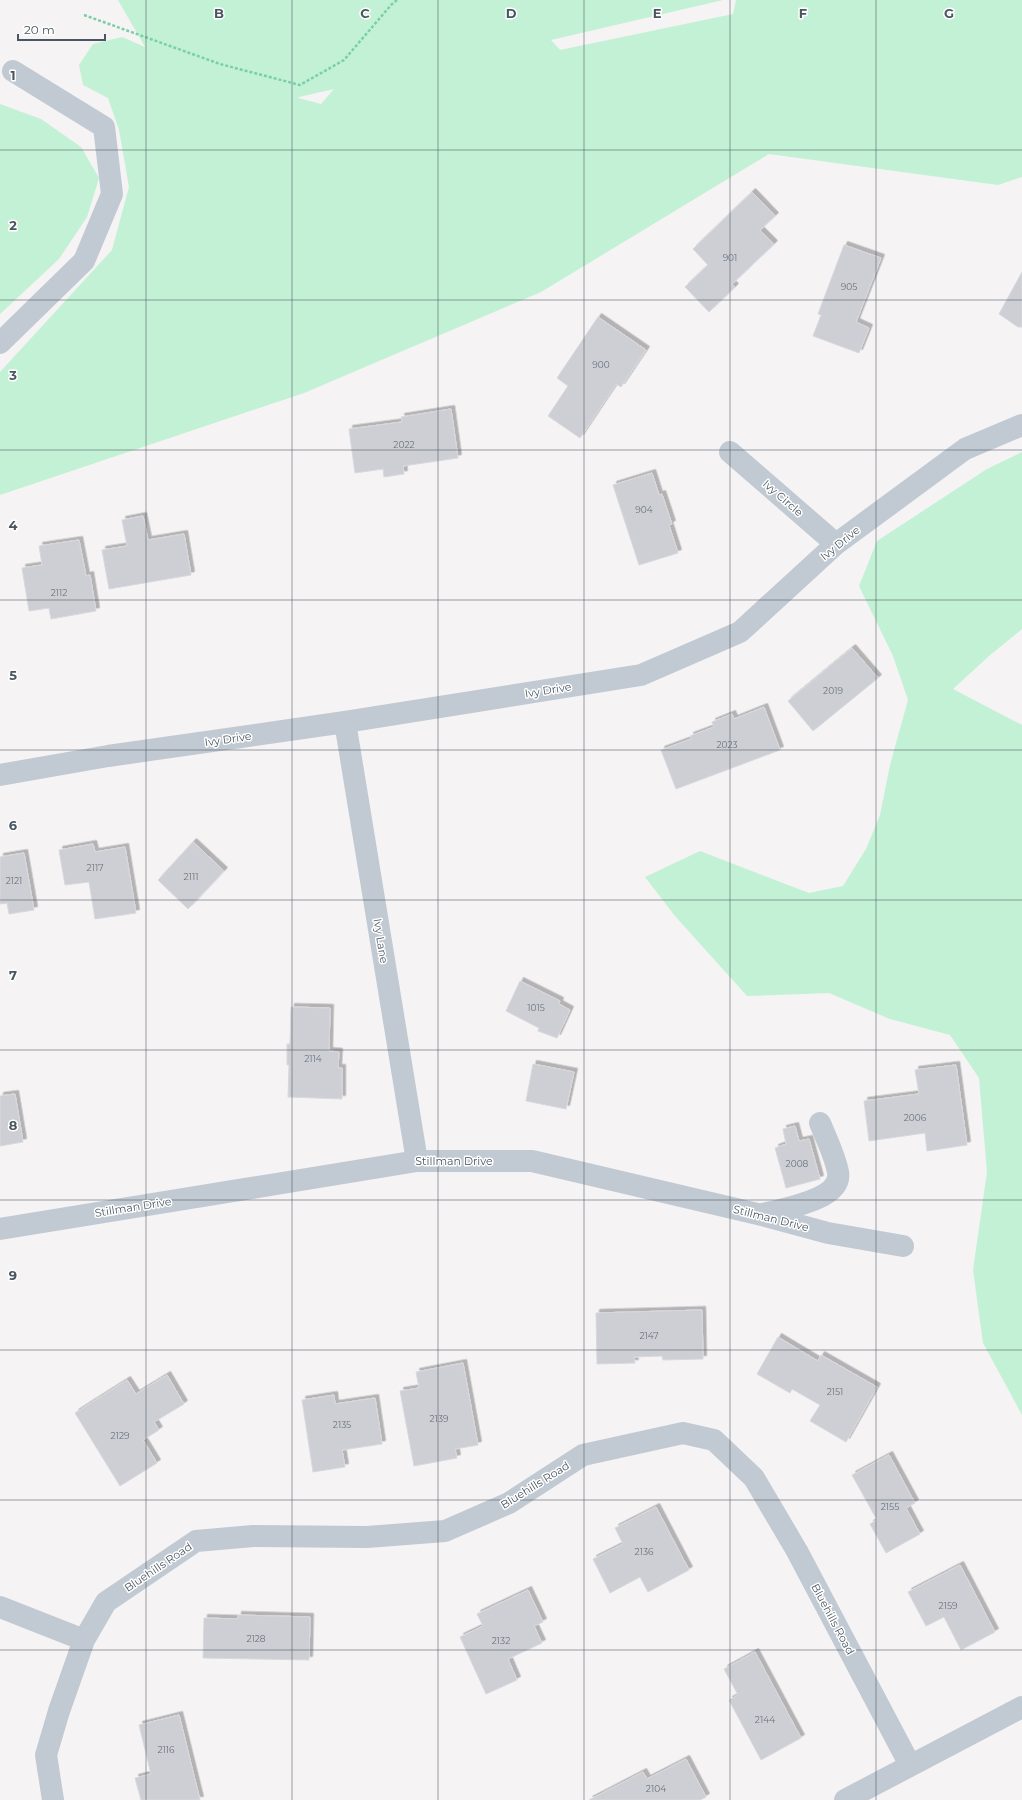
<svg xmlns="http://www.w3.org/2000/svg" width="1022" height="1800" font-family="Montserrat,sans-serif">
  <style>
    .green { fill: #c3f1d5; fill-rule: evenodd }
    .building { fill: #cdcfd5; stroke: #d7d9de; filter: url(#shadow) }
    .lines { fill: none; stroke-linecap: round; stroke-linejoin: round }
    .path { stroke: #7ad0a6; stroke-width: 2.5; stroke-dasharray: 3 2; stroke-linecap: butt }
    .minor { stroke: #c1cad2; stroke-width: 22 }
    .grid { fill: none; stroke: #4a5661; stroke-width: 1; stroke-opacity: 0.55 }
    .labels { text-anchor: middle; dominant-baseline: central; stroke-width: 3; stroke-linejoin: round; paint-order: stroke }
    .number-label { font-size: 9px; fill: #6b747e }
    .street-label { font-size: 11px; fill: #4a5661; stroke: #fff }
    .grid-label { font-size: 13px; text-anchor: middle; font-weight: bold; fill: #4a5661; stroke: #fff; stroke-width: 3; stroke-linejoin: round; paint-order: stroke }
  </style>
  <defs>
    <filter id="shadow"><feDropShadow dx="3.5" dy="-3.5" stdDeviation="0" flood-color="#0004"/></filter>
  </defs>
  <rect width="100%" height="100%" fill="#f5f3f3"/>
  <path class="green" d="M118,0H723L551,40L560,50L733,14L736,0H1022V177L998,185L769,154L541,292L304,393L0,495V372L112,250L129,187L119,130L108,98L83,85L79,65L93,44L122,37L145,47ZM334,89L321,104L298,98L299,97Z
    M0,104L41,119L81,147L99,178L87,217L59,259L0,314Z
    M1022,452V629L989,656L953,689L1022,725V1415L983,1343L973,1270L987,1172L979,1078L950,1035L890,1019L829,993L747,996L675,916L645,877L700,851L809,893L843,886L866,849L880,815L890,765L908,700L893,656L859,586L877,541L987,469Z"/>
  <path class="building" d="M752,192L775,216L760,230L774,244L732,284L735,287L709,312L685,287L708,265L693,249Z
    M844,245L881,258L856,322L869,328L859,353L813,336L821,315L818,314Z
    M1022,272V327H1018L999,314Z
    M598,317L646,350L621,387L616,384L580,438L548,416L568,386L557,378Z
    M451,409L458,458L403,466L404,474L384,477L383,469L355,473L349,429L402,422L401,417Z
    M652,473L659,495L662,494L672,524L669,525L678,553L639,565L613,485Z
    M143,516L148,540L184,534L191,575L109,589L102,550L127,546L122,520Z
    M79,540L86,576L90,575L96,611L51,619L49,608L29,611L22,568L42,565L39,546Z
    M852,648L878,678L813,731L788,701Z
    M764,707L780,750L676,789L661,750L691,739L690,736L714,727L712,722L732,714L734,719Z
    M193,842L224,871L188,909L158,880Z
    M93,844L95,852L125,847L136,913L95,919L89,882L65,885L59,850Z
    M24,853L34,910L9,914L7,903L0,904V857Z
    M520,981L560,1001L559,1004L570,1010L557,1038L538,1031L539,1028L506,1011Z
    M291,1007L330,1008L329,1051L339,1052L338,1068H342V1099L288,1097L289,1065H287V1044H290Z
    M533,1064L574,1072L566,1109L526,1101Z
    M956,1065L967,1145L927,1151L925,1133L869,1141L864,1101L919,1094L915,1070Z
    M15,1094L23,1142L0,1146V1096Z
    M795,1126L799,1141L809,1139L820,1179L786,1188L775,1148L786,1144L783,1129Z
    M702,1310L703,1359L663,1360L662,1356L634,1357L635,1363L597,1364L596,1313Z
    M778,1337L818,1361L821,1355L877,1387L846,1442L810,1421L820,1405L792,1389L790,1393L757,1374Z
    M463,1363L478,1445L455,1449L457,1458L414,1466L400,1391L419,1388L416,1372Z
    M167,1375L184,1404L154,1422L159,1430L143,1440L157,1463L120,1486L75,1413L127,1380L136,1394Z
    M334,1395L335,1404L375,1398L382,1444L342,1450L345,1467L313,1472L302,1400Z
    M889,1455L915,1503L906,1508L920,1534L886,1553L870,1524L877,1520L852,1475Z
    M656,1507L689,1570L648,1592L640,1577L610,1593L593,1559L623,1544L615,1528Z
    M960,1565L995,1632L961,1650L944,1617L926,1626L908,1592Z
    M528,1590L543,1622L534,1626L542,1643L508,1659L517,1680L486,1694L460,1637L483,1626L477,1614Z
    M238,1615L310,1617L309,1660L203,1658L204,1618L238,1619Z
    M755,1652L801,1738L761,1760L729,1700L738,1695L724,1669Z
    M179,1715L200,1800H141L135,1778L151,1774L139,1725Z
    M686,1759L706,1797L700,1800H589L643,1772L647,1779Z"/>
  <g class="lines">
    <path class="path" d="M84,15L220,64L300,85L344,60L391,5L397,0"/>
    <path class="minor" d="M0,343L84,261L112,194L104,127L13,71
      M730,452L836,544
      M345,722L417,1161
      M0,775L108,756L345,722L641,675L740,632L836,544L965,449L1022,425
      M763,1214C782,1209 843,1200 838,1172C835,1156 826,1138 820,1123
      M0,1229L417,1161H532L762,1215L828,1233L903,1246
      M0,1607L84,1640
      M53,1800L46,1755L59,1711L84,1640L106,1602L196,1541L253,1536L367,1537L445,1531L509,1503L583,1455L683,1433L714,1440L754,1478L797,1551L910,1765
      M845,1800L1022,1707"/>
  </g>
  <path class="grid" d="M146,0V1800M292,0V1800M438,0V1800M584,0V1800M730,0V1800M876,0V1800M0,150H1022M0,300H1022M0,450H1022M0,600H1022M0,750H1022M0,900H1022M0,1050H1022M0,1200H1022M0,1350H1022M0,1500H1022M0,1650H1022"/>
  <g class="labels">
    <g class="number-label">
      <text x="730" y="257">901</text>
      <text x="849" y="286">905</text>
      <text x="601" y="364">900</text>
      <text x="404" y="444">2022</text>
      <text x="644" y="509">904</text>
      <text x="59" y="592">2112</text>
      <text x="833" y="690">2019</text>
      <text x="727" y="744">2023</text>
      <text x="95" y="867">2117</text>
      <text x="191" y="876">2111</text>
      <text x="14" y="880">2121</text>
      <text x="536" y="1007">1015</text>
      <text x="313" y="1058">2114</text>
      <text x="915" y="1117">2006</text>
      <text x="797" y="1163">2008</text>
      <text x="649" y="1335">2147</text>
      <text x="835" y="1391">2151</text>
      <text x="439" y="1418">2139</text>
      <text x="342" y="1424">2135</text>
      <text x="120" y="1435">2129</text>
      <text x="890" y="1506">2155</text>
      <text x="644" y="1551">2136</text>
      <text x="948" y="1605">2159</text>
      <text x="256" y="1638">2128</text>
      <text x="501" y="1640">2132</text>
      <text x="765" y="1719">2144</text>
      <text x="166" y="1749">2116</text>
      <text x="656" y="1788">2104</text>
    </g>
    <g class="street-label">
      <text transform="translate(783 498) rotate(41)">Ivy Circle</text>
      <text transform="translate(840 543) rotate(-39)">Ivy Drive</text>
      <text transform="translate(548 690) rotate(-9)">Ivy Drive</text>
      <text transform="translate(228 739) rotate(-8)">Ivy Drive</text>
      <text transform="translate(381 941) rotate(81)">Ivy Lane</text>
      <text x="454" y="1161">Stillman Drive</text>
      <text transform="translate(133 1207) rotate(-9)">Stillman Drive</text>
      <text transform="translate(771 1218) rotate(14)">Stillman Drive</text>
      <text transform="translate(535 1485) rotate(-32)">Bluehills Road</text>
      <text transform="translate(158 1567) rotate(-34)">Bluehills Road</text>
      <text transform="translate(833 1619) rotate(62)">Bluehills Road</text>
    </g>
  </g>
  <g class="grid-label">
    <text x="219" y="18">B</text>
    <text x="365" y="18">C</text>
    <text x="511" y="18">D</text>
    <text x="657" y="18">E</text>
    <text x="803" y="18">F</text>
    <text x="949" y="18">G</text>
    <text x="13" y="80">1</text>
    <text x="13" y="230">2</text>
    <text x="13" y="380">3</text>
    <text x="13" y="530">4</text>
    <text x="13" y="680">5</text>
    <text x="13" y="830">6</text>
    <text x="13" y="980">7</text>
    <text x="13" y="1130">8</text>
    <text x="13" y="1280">9</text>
  </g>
  <path d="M18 34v6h87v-6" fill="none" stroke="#4a5661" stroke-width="2"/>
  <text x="24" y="34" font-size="12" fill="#4a5661" stroke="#ffffff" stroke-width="3" paint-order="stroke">20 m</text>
</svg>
